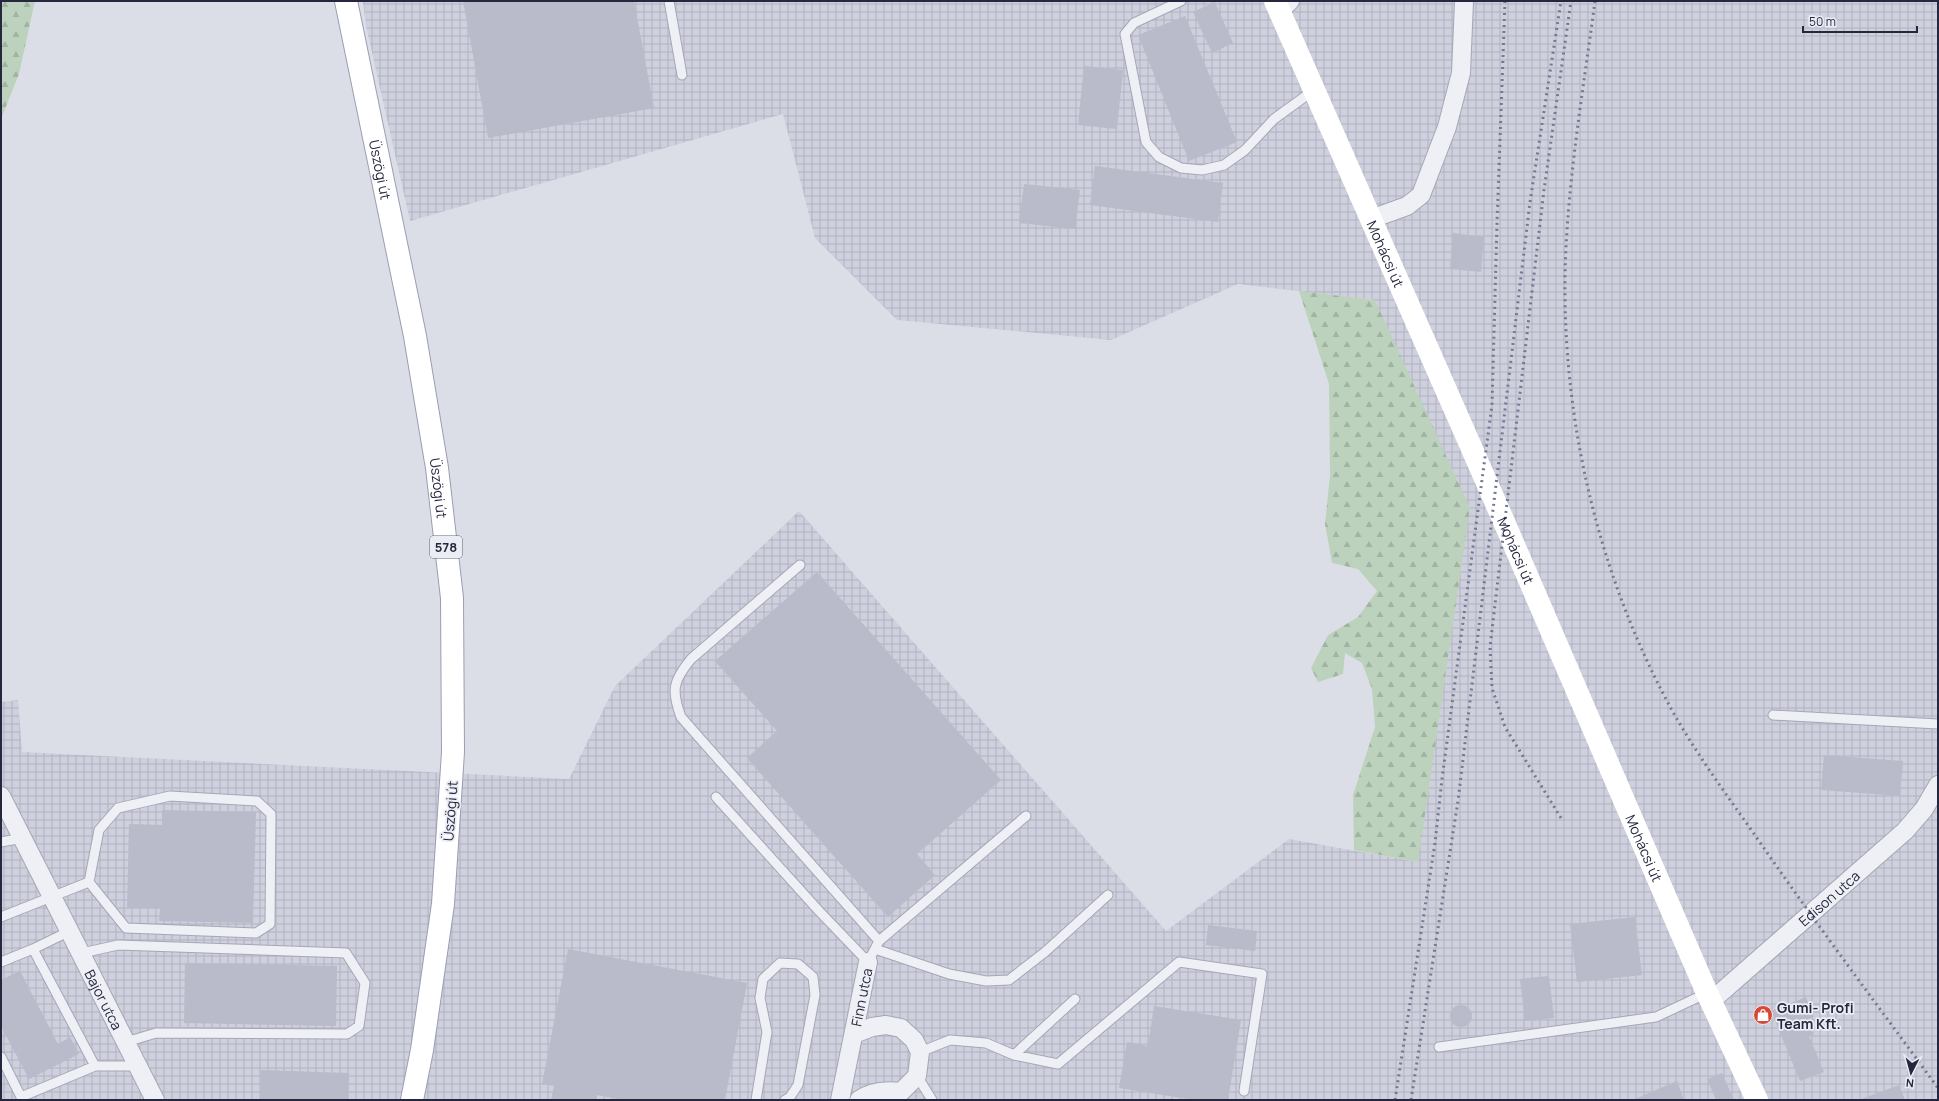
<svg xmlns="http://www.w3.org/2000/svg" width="1939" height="1101" font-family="Manrope,sans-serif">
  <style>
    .industrial { fill: url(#industrial-grid) }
    .forest { fill: url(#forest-firs) }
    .building { fill: #b9bbcb }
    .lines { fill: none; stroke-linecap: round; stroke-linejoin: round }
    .service-casing { stroke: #a5a7b5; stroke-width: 11 }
    .minor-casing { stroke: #a5a7b5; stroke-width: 20 }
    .primary-casing { stroke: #9a9eb4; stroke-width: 24 }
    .service { stroke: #eff0f6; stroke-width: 9 }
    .minor { stroke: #eff0f6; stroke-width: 18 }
    .secondary { stroke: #fff; stroke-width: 22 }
    .primary { stroke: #fff; stroke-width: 22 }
    .rail { stroke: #747892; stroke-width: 3; stroke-dasharray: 2 4; stroke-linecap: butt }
    .labels { text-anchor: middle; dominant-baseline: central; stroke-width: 3.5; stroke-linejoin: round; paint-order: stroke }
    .shield { fill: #ebedf5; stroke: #606276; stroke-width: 1 }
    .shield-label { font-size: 13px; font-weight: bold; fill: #25273f }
    .street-label { font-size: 14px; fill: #25273f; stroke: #ebedf5 }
    .poi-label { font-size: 14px; font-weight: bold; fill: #25273f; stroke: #ebedf5; text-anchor: start }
  </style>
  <defs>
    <pattern id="industrial-grid" width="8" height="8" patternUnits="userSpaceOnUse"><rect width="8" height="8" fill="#ced0dd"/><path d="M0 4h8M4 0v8" fill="none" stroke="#b1b3bf"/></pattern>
    <pattern id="forest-firs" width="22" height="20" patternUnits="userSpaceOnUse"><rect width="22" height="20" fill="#bcd2bd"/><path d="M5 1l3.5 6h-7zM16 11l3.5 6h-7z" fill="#a1b4a4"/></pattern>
  </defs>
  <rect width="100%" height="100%" fill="#dcdee7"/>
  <path class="industrial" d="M363,1H1938V1100H1V702L18,700L22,752L569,779L615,686L799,511L1166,931L1289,839L1418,862L1375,300L1238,284L1111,340L897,320L815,238L783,114L410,221L366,26Z"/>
  <path class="forest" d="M1,1H35L19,74L1,119Z
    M1299,291L1375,300L1470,508L1418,862L1354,850L1353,795L1375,727L1372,689L1362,663L1345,653L1343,674L1318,682L1311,668L1328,635L1358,617L1377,591L1358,569L1332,563L1325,524L1330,475L1329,384Z"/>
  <path class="building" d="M463,1H634L654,108L488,138Z
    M1215,2L1233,43L1212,53L1193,12Z
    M1185,16L1237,142L1189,161L1138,35Z
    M1084,66L1123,70L1117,129L1078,125Z
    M1095,166L1223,183L1218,222L1090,205Z
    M1024,184L1080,190L1075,229L1019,223Z
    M1453,233L1484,237L1481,272L1450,269Z
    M817,572L1001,780L917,854L935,875L888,917L747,758L777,731L715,661Z
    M1824,755L1903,761L1900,796L1821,790Z
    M162,810L256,812L253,923L159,921L160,908H127L129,824L162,825Z
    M1635,917L1642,975L1577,982L1570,924Z
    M1208,925L1257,931L1255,951L1206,945Z
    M568,949L747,983L725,1100H623L597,1095L596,1100H551L554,1086L542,1084Z
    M185,963L337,966L336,1026L184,1023Z
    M20,971L58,1044L70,1037L79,1054L29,1079L1,1026V980Z
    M1549,976L1554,1018L1525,1021L1520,979Z
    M1806,997L1814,1017L1808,1019L1814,1034L1809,1036L1824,1072L1800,1081L1771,1011Z
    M1450 1016a11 11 0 1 1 22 0a11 11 0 1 1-22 0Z
    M1154,1006L1241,1020L1228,1100H1194L1119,1088L1127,1042L1148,1046Z
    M261,1070L349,1073L348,1100H260Z
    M1722,1073L1734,1100H1716L1707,1079Z
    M1677,1081L1684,1100H1635V1099Z
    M1899,1085L1905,1100H1859Z"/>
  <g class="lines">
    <g class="service-casing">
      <path id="service" d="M669,1L682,75
        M1181,1L1134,23L1125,34L1146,142L1159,157L1181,168L1202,170L1224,165L1245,150L1274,119L1314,90
        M800,565L691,659C673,681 671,690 681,717L879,941
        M1773,715L1938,724
        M716,797L819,911L868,962L879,941L1026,816
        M1,842L23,838
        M1,917L89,882L126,928L256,933L270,924L271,814L257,801L170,796L118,808L99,830L89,882
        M70,931L33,949L95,1066H139
        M875,949L949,974L986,981L1009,980L1045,952L1108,895
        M82,953L118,945L346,953L365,983L359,1026L347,1034L156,1033L126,1042
        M1,962L33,949
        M1439,1047L1656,1017L1707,993
        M920,1052L950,1040L986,1043L1014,1055L1075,999
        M1014,1055L1058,1064L1179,962L1262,974L1244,1091
        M1,1057L21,1097L95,1066
        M917,1076L932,1100
        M756,1100L767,1032L760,998L763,979L780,963L798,964L813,977L815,995L798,1085L790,1097L785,1100"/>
    </g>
    <g class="minor-casing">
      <g id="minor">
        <path d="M1280,11L1290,1"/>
        <path d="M1371,219L1407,206L1421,195L1447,127L1461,73L1464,1"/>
        <path id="s1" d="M1,796L155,1100"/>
        <path id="s2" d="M1710,1002L1905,831L1924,809L1938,785"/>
        <path d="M854,1034L872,1027L886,1025L901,1028L914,1040L920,1052L917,1076L901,1092C886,1090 871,1091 859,1100"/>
        <path id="s3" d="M840,1100L868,962"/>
      </g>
    </g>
    <g class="primary-casing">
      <g id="primary">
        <path id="s5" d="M346,1L415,336L437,468L452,598L453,752L443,904L422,1050L412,1100"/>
      </g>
    </g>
    <use href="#service" class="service"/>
    <use href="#minor" class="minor"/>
    <path class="secondary" id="s4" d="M1275,1L1505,524L1707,993L1757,1100"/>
    <use href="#primary" class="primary"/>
    <path class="rail" d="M1595,1C1583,92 1567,183 1565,275C1563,422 1598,571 1667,701C1693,750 1727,795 1759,841C1817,925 1878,1006 1938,1088
      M1561,818L1505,727L1492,688L1490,647L1544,190L1571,1
      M1395,1100L1435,843L1442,779L1492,405L1497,223L1505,1
      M1411,1100L1458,801L1530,202L1561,1"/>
  </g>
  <defs>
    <g id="shop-disc" transform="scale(1)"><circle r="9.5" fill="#d74836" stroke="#ebedf5"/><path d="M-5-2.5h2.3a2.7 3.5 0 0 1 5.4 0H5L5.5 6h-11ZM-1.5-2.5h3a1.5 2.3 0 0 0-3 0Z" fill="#fff"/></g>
  </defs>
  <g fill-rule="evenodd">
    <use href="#shop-disc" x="1763" y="1015"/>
  </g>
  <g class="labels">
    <rect class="shield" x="430" y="536" width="32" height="22" rx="3"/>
    <g class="shield-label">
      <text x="446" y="547">578</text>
    </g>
    <g class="street-label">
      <text stroke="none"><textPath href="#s5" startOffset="172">Üszögi út</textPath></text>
      <text stroke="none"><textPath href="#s4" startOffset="276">Mohácsi út</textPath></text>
      <text stroke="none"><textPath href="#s5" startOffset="496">Üszögi út</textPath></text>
      <text stroke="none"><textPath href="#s4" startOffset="600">Mohácsi út</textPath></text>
      <text transform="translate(450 811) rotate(-86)">Üszögi út</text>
      <text stroke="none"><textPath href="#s4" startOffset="924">Mohácsi út</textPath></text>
      <text stroke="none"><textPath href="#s2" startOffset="158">Edison utca</textPath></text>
      <text stroke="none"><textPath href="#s3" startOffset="105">Finn utca</textPath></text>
      <text stroke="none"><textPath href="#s1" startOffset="228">Bajor utca</textPath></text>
    </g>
    <g class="poi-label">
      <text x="1777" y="1007">Gumi- Profi<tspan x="1777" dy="16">Team Kft.</tspan></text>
    </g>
  </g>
  <rect width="1939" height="1101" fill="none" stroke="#25273f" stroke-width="4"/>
  <g transform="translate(1911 1073) rotate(186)" stroke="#ebedf5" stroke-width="3" paint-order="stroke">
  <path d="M0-3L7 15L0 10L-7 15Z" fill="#25273f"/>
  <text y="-6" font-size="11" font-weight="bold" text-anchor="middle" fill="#25273f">N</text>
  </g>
  <path d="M1803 26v6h114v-6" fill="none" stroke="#25273f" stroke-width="2"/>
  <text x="1809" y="26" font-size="12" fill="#25273f" stroke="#ebedf5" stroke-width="3" paint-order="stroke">50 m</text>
</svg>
